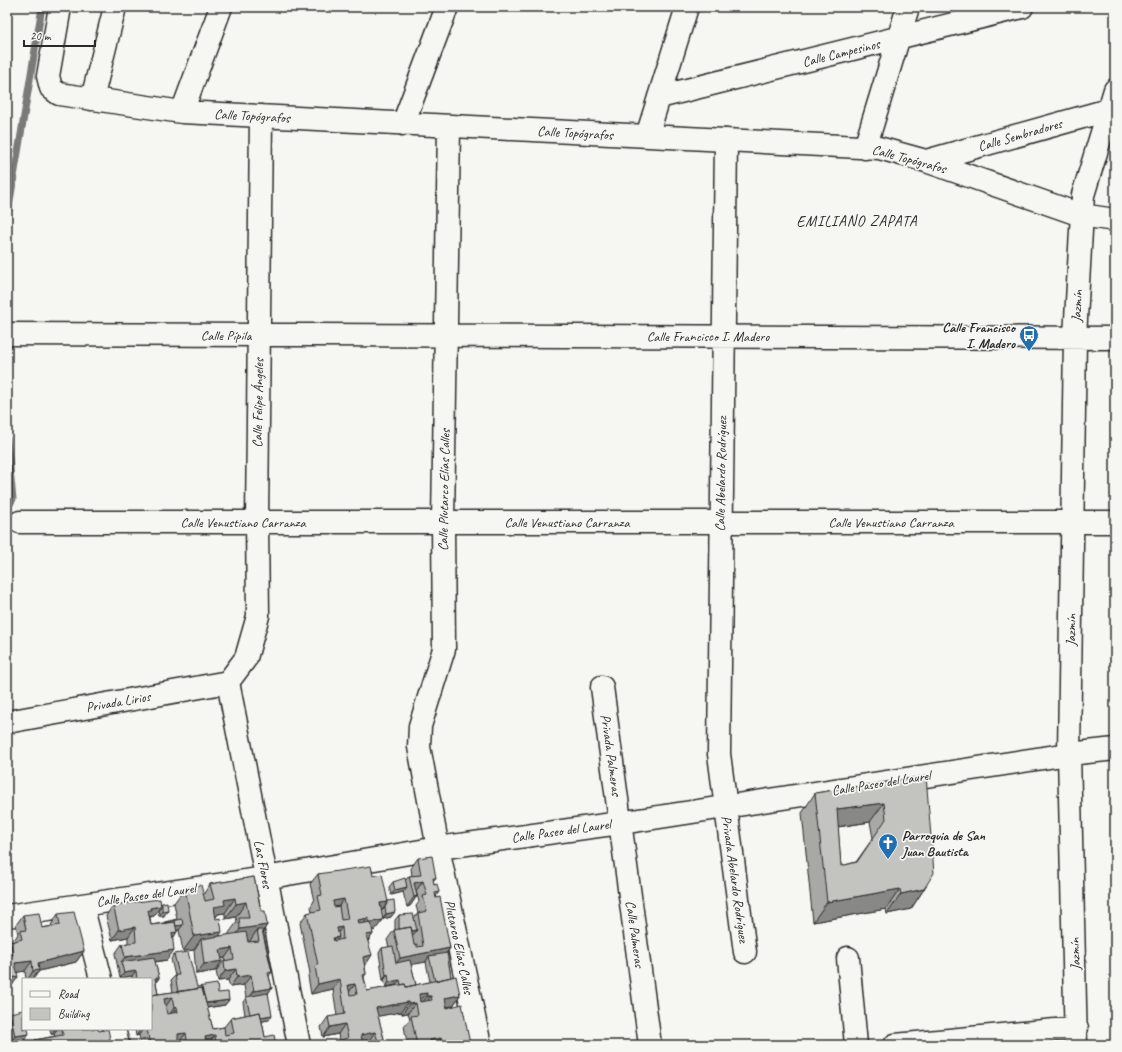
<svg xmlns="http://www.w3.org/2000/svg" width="1122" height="1052" font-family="Caveat,sans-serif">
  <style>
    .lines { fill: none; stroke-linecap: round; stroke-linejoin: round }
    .stream { stroke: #7a7a78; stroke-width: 7 }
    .minor-casing { stroke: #2b2b2b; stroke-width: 25 }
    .minor { stroke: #f6f6f2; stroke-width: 22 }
    .wall { fill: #a8a8a5; stroke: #2b2b2b; fill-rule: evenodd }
    .shaded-wall { fill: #888886; stroke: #2b2b2b }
    .building { fill: #c3c3c0; stroke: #2b2b2b; fill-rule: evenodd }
    .labels { text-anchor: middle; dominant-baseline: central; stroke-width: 3.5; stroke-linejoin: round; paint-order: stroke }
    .street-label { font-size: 14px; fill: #2b2b2b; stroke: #f6f6f2 }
    .poi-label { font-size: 14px; font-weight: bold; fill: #2b2b2b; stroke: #f6f6f2; text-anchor: end }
    .neighbourhood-label { font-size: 15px; letter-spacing: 1px; fill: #2b2b2b; stroke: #f6f6f2 }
  </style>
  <rect width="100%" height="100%" fill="#f6f6f2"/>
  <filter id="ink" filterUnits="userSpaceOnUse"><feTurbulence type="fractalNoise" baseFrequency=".025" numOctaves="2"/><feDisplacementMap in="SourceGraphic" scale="8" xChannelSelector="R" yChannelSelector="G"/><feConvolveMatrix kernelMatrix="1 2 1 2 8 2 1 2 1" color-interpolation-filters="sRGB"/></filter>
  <g filter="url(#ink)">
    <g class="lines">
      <path class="stream" d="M7,219L42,7
        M7,439L13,499L7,509"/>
      <g class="minor-casing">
        <path id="minor" d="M60,7L48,76L51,88L59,94L182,112L879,148L926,161L1081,215L1115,220
          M659,97L1022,7
          M92,99L115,7
          M182,112L221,7
          M403,124L447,7
          M449,126L443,522L444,649L420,726L419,747L438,848L480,1045
          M647,136L687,7
          M726,140L719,754L745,952
          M865,148L908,7
          M926,161L1115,108
          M7,334L1115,338
          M20,522H1115
          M228,682L246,658L258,616L257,522L261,116
          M228,682L299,1045
          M602,687L650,1045
          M7,722L228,682
          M82,905L101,979
          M7,916L265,878L438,848L620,823L1069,754L1115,749
          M848,958L856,1045
          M114,1029L118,1045
          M895,1045L1077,1028
          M1076,1045L1069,754L1075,337L1083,195L1115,90"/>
      </g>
      <use href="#minor" class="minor"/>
    </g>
    <path class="wall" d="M926,776L924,889L911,909L887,914L886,909L813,922L802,813L815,793ZM870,822L873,838L856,862L841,866L838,827Z
      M418,858L436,878L433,881L434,885L439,892L436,896L450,948L447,953L451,977L460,995L453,1006H447V1008L470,1044L475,1045H398L407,1043L404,1026L410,1019L408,1013L402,1014L401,1012L378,1016L384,1039L380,1045H369L368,1042L363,1043V1045H330L333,1042L339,1040L338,1034L323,1037L321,1027L328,1017L337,1016L333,989L311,994L308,976L310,973L300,923L307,913L312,912L311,906L314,901L310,884L318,874L373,876L388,901L391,917L383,919L375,930L372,931L373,934L368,941L365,966L366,974L364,977L367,991L396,986V985L386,987L384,980H383L379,953L382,948L389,947L387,940L394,930H395V920L399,915L414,918L418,913L416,906L419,902L416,891L417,896L410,906L407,907L403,892L391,895L389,887L393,882L405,881L409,876H412L411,868ZM426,962L430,982L416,985L411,964Z
      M254,877L261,911L267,925L263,931L272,972L269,976L272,988L268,993L269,1020L262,1021L265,1037L276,1045H141L139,1035L136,1036L135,1029H151V979H132V976L120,978L115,954L122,944L128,943V937L112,940L106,916L113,905L161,904L162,903L164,916H159L158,910L154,916L150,917L151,925L163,923L165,922L177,919L174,903L185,888L203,895L210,884ZM225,913V919L236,917L237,922L229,933V935L219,936L215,918L218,914ZM179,930L183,951L194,950L196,974L215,971L222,961L221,959L225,958V960L224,961L216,971L218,981L228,980L230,987L244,985L246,998L243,1002L245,1015L231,1018L224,1027L213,1029L207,1008L225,1005L218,993L197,987L174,954L171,959L175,976L171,980L173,992L158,994L156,982L159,978L155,962L167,960L173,939L177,931Z
      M58,914L84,951L76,962L39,971L33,979H26L25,971L17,972L11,987H7V929L11,942H13L18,934L16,925L23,915L42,928L52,926L51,925Z
      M10,1013L29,1034L26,1039L11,1041L7,1022V1017Z
      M50,1029H98L99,1031L111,1044L110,1045H31L35,1040L55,1036L54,1034H51Z"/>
    <path class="shaded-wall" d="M884,803L870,822L823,829L837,809Z
      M423,881L416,891L413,892L414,883Z
      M407,887L403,892L391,895L395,890Z
      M900,889L886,909L813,922L827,902Z
      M924,889L911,909L887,914L901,894Z
      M417,896L410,906L407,907L414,897Z
      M235,898L225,913L218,914L214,920V907L224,900Z
      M344,899L337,909L326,911L333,901Z
      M246,902L236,917L225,919L236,904Z
      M388,902L381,912L380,903Z
      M161,906L154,916L145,917L141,920L150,908Z
      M168,910L164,916H159L162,911Z
      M395,912L391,917L383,919L386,914Z
      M368,918L361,929L351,930L358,920Z
      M383,920L375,930L362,933L369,923Z
      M183,925L179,930L162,933L166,927Z
      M267,925L259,937L257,930L250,941L230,944L240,929Z
      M135,927L128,937L112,940L119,930Z
      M342,927L334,938L337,928Z
      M417,930L413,935L396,939L399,934Z
      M177,932L170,942L172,933Z
      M222,932L211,947L201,939L194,950L183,951L194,936Z
      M373,934L366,944V935Z
      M339,937L332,947L333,938Z
      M11,944L7,950V945Z
      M232,948L225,958L213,960L220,950Z
      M450,948L443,958L429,956L426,962L393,968L400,958Z
      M174,950L167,960L122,966L121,962L125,957Z
      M84,951L76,962L39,971L33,979H28L38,963Z
      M372,955L365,966L356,967L363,957Z
      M32,961L25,971L8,974L15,963Z
      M222,961L215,971L196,974L204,964Z
      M236,969L228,980L218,981L225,971Z
      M136,971L132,976L120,978L124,973Z
      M388,974L384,980H383L386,975Z
      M251,975L244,985L230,987L237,977Z
      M18,977L11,987H7V978Z
      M155,978H159L155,983Z
      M340,979L333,989L311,994L318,984Z
      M400,980L396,985L386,987L389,982Z
      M355,984L348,994V985Z
      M272,988L264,999L247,1001L254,991Z
      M427,993L419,1003L415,1004L408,1013L402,1014L409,1004L419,994Z
      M460,995L453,1006L438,1008L445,998Z
      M427,996H431L424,1006H420Z
      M172,997L165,1008L164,999Z
      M229,1000L225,1005L198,1009L202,1004Z
      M408,1002L401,1012L369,1018L376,1008Z
      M177,1007L170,1018H167L174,1008Z
      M272,1015L269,1020L247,1024L251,1019Z
      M345,1024L338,1034L323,1037L330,1027Z
      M55,1029H57L54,1034H51Z
      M141,1029H143L139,1035L136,1036Z
      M375,1032L368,1042L354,1045L361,1035Z
      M186,1033L179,1043L170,1044L178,1034Z
      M29,1034L26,1039L11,1041L15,1036Z
      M215,1035L208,1045H200L205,1037Z
      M441,1038L436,1045H426L430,1040Z
      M384,1039L380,1045H375L378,1041Z"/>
    <path class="building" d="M926,776L934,873L924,889L901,894L900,889L827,902L815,793ZM884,803L886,819L857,862L841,866L837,809Z
      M432,856L436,878H433L434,885L437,884L439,892L435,893L436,898L440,897L450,948L400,958L394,930L411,927L414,945L417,944V947L423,946L418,913L427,911L423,896L427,895L423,881L414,883L417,896L414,897L409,876L421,875L418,858Z
      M371,866L373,876L382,874L388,902L380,903L383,920L371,922L373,934L366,935L372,955L363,957L366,974L363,975L367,991L405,984L406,987L456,976L460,995L445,998L447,1008L462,1004L470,1044L475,1043V1045H442L441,1038L430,1040V1045H417L411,1016L418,1015L416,1003L409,1004L408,1002L376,1008L384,1039L378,1041L375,1032L361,1035L363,1045H334L333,1042L348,1038L345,1024L330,1027L328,1017L345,1014L340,979L318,984L315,966L318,965L307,913L321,910L318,896L322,895L318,874ZM344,899L348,919L341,920L339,906L334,907L333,901ZM368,918L369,923L371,922L359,924L358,920ZM342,927L343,939L334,941L333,938L339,937L337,928ZM355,984L357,994L350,995L348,985ZM427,993V996H431L432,1000L420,1002L419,994Z
      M254,877L261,911H265L267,925L240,929L239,918H249L246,902L236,904L235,898L224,900L225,905L214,907L216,919L220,918L222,932L194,936L185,888L201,885L205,901L214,899L210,884Z
      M405,878L407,887L395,890L393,882Z
      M160,899L161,906L150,908L151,910H148L151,925L175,922L177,932L172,933L174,950L125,957L122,944L136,942L135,927L119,930L113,905Z
      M394,900L395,912L386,914L385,907L388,902V901Z
      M167,902L168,910L162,911V903Z
      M74,912L84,951L38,963L39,970L33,971L32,961L15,963L18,977L7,978V957L13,955L11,944L7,945V929L11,942L22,939L20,931L26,930L23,915L39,913L42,928L60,925L58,914Z
      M413,914L417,930L412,931L411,927L399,929V915Z
      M182,919L183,925L176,926L175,922L165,923V922Z
      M257,930H262L272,972L268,973L272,988L254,991L251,975L237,977L236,969L225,971L224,961L234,959L232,948L220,950L222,961L204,964L201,939L246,932L248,942L259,941Z
      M393,946L396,963L410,960L416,985L406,987L405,984L401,985L400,980L389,982L388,974L386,975L382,948Z
      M188,952L197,987L217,984L218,993L228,992L229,1000L206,1003L202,988L178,992L175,975H179L174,954Z
      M447,953L451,977L435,981L429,956Z
      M154,957L159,978H155L158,994L151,995V979H137L136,971L124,973L121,962Z
      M202,988L213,1029L224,1027L225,1035L234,1033L231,1018L260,1012L265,1037L274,1035L276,1045H150L147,1029H151V995ZM172,997L174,1008L177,1007L178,1012L167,1014L164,999ZM186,1033L187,1040L178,1042V1034ZM215,1035L216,1044L207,1045L205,1037Z
      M268,993L272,1015L261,1017L260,1012L250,1014L246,997Z
      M23,1010V1029H28L29,1034L15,1036L10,1013Z
      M62,1029H98L99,1031L108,1029L111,1044L106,1045H36L35,1040L63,1035Z
      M411,1042L412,1045H398Z"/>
  </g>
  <defs>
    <g id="bus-pin" transform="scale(1)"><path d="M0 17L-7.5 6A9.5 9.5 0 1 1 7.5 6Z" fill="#1f6fb2" stroke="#f6f6f2"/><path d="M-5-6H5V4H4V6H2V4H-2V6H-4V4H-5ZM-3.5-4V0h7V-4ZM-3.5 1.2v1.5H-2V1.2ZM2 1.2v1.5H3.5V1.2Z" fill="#fff"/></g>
    <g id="church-pin" transform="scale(1)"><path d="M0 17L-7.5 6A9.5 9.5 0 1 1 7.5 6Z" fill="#1f6fb2" stroke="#f6f6f2"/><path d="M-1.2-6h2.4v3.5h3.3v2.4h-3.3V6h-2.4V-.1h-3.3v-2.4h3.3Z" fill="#fff"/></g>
  </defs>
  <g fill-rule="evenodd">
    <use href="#bus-pin" x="1029" y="335"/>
    <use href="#church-pin" x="888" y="843"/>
  </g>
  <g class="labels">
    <g class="street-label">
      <text transform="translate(841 53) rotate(-14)">Calle Campesinos</text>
      <text transform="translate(252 116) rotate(3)">Calle Topógrafos</text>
      <text transform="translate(575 133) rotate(3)">Calle Topógrafos</text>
      <text transform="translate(1020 135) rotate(-16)">Calle Sembradores</text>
      <text transform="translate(909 159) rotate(15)">Calle Topógrafos</text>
      <text transform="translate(1077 306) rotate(-87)">Jazmín</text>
      <text x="226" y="335">Calle Pípila</text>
      <text x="708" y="336">Calle Francisco I. Madero</text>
      <text transform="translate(258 403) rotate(-89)">Calle Felipe Ángeles</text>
      <text transform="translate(721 474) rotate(-89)">Calle Abelardo Rodríguez</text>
      <text transform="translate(444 490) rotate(-89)">Calle Plutarco Elías Calles</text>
      <text x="243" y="522">Calle Venustiano Carranza</text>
      <text x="567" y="522">Calle Venustiano Carranza</text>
      <text x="891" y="522">Calle Venustiano Carranza</text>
      <text transform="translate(1071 630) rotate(-89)">Jazmín</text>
      <text transform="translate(118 702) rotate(-10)">Privada Lirios</text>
      <text transform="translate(611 755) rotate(82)">Privada Palmeras</text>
      <text transform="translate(881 783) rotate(-9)">Calle Paseo del Laurel</text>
      <text transform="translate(561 831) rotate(-8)">Calle Paseo del Laurel</text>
      <text transform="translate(263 864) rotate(79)">Las Flores</text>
      <text transform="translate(735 879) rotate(82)">Privada Abelardo Rodríguez</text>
      <text transform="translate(146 895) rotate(-8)">Calle Paseo del Laurel</text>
      <text transform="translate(635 934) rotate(82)">Calle Palmeras</text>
      <text transform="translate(459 947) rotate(78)">Plutarco Elías Calles</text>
      <text transform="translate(1075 954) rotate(-92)">Jazmín</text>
    </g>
    <g class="poi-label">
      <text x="1015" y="327">Calle Francisco<tspan x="1015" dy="16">I. Madero</tspan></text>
      <text x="902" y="835" text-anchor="start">Parroquia de San<tspan x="902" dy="16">Juan Bautista</tspan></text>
    </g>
    <g class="neighbourhood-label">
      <text x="857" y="221">EMILIANO ZAPATA</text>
    </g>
  </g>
  <rect width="1122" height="1052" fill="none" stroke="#f6f6f2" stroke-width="24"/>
  <rect x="12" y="12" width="1098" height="1028" fill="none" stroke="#2b2b2b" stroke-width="1.5" filter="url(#ink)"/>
  <rect x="22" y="978" width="130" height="52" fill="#f6f6f2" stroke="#a5a5a2"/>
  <rect x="30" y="991" width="20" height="6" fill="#f6f6f2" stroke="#a5a5a2"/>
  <text x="58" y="998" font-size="12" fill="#2b2b2b">Road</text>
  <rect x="30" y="1008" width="20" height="12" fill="#c3c3c0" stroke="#a5a5a2"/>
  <text x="58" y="1018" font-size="12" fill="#2b2b2b">Building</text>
  <path d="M24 40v6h71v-6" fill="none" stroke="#2b2b2b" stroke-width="2"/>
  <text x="30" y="40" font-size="12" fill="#2b2b2b" stroke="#f6f6f2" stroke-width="3" paint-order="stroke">20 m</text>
</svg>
